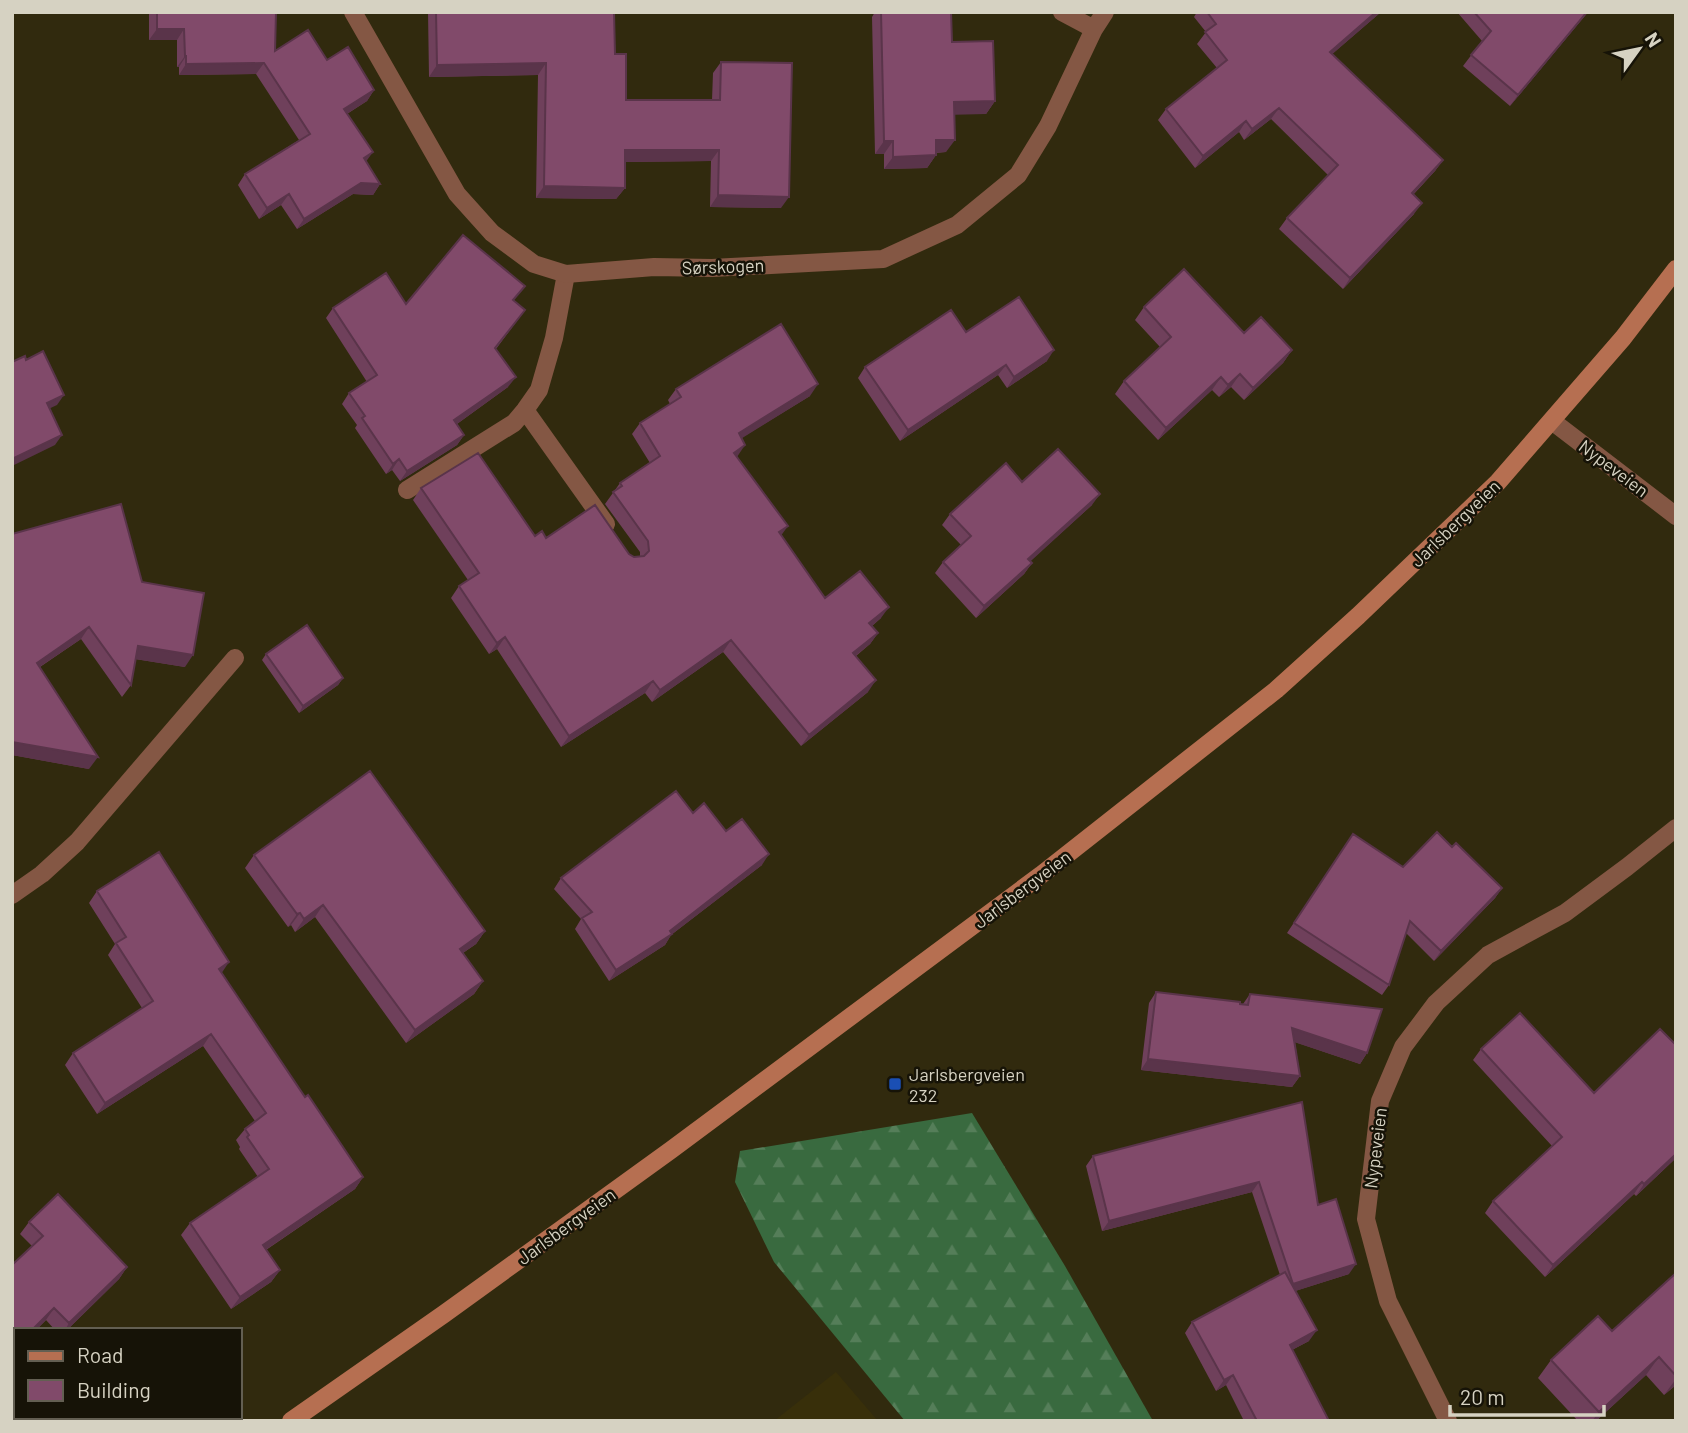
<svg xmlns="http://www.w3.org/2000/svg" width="1688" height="1433" font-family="Barlow,sans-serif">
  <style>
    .built { fill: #382f0a }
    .forest { fill: url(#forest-firs) }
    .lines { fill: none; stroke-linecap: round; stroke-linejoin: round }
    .service { stroke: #845744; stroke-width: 18 }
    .minor { stroke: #845744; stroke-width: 18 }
    .secondary { stroke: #b66f51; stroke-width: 18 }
    .wall { fill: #6f405b }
    .shaded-wall { fill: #5a344a }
    .building { fill: #814a6a; stroke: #5a344a; stroke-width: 2 }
    .transit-dot { fill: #1a4fb4; stroke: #161307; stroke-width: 2.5 }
    .labels { text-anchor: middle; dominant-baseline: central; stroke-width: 5; stroke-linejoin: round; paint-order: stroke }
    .street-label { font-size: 18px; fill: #d6d2c2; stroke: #161307 }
    .poi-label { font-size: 18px; fill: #d6d2c2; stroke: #161307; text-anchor: start }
  </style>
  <defs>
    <pattern id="forest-firs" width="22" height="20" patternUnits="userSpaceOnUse" patternTransform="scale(1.75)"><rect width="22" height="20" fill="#396a3f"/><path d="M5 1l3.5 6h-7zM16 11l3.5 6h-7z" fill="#557e59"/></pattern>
  </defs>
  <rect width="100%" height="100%" fill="#312a0e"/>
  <path class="built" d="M836,1372L878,1421H774Z"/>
  <path class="forest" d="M972,1113L1065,1266L1153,1421H905L774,1262L735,1182L740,1151Z"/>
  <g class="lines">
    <path class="service" d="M525,410L606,524
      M407,490L514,423L525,410L539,390L554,338L566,274
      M12,895L42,874L77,842L235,658"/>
    <path class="minor" d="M353,12L457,194L492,233L534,264L566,274L654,267L712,268L883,259L957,225L1018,175L1048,126L1094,29L1105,12
      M1062,12L1094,29
      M1552,421L1676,516
      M1448,1421L1388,1301L1366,1219L1380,1101L1403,1047L1436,1003L1488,955L1565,913L1627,867L1676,828"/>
    <path class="secondary" d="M291,1421L444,1314L671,1150L1041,875L1276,690L1358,616L1498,482L1623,338L1676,269"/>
  </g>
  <path class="wall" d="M149,12H276L275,51L327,60L374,90L367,101L347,114L366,162L380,184L373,195L353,194L297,229L281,205L259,219L238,185L245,174L299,140L256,74L179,75V67H177V40H149Z
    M428,12H614L615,54L626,100H712L713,73L721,62L781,208L710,207L711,161L625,162V188L616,199L536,198L538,75L429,77Z
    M875,12H951L952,42L995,101L986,114H954L946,152L936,153V155L927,168L884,169V154H875L872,17Z
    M1197,12H1381L1332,54L1443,160L1435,171L1413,195L1414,214L1343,289L1279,229L1287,218L1328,175L1271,119L1244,140L1239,132L1195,168L1158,120L1166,109L1217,68L1197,44L1206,32L1194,17Z
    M1457,12H1588L1510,106L1463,66L1482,41Z
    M514,301L525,310L496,349L508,387L457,424L464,435L457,445L400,481L392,470L386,474L355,428L357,425L342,404L349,393L367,382L326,318L333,308L406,304Z
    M1144,307L1244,333L1292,350L1283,363L1244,400L1231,387L1219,397L1212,390L1158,440L1115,394L1124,381L1160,347L1135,320Z
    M966,332L1047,361L1007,388L998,375L900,441L858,378L865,367Z
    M676,389L810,396L741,438L737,457L781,535L825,598L881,618L872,626L878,633L870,644L856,656L868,692L801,746L723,652L652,702L645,693L561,747L497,649L489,654L451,598L459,586L468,580L413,500L421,488L535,536L629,554L634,557L640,556V552L605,504L620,483L650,463L632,434L640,423L670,404L668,400Z
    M1022,482L1092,505L1030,561L1032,563L1024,574L976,618L935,573L943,562L961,545L942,525L950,514Z
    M12,534L142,582L185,667L135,659L131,685L122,697L81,639L40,667L89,769L12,755Z
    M266,654L343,678L338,685L299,713L262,660Z
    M693,813L726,831L762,865L671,935L665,945L609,981L575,929L581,919L554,889L561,878Z
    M1353,834L1403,867L1452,847L1502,888L1495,898L1434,961L1406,933L1389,985L1382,995L1287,933Z
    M254,855L485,931L476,944L463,953L483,981L474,994L406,1043L315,917L295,932L291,925L288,927L245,868Z
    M97,891L222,973L305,1097L363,1177L355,1189L266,1250L280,1270L271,1282L231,1309L181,1235L190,1223L258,1177L239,1149L240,1147L236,1140L245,1129L255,1121L203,1046L97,1114L65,1065L73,1053L142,1008L108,955L115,944L89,903Z
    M1156,992L1243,1004L1250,994L1367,1053L1360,1064L1295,1042L1300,1076L1292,1087L1141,1070L1149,1003Z
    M1481,1049L1594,1093L1676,1158L1636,1196L1634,1194L1545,1277L1485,1213L1493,1201L1552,1146L1473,1060Z
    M1302,1102L1318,1205L1349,1274L1295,1291L1309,1341L1292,1350L1329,1421H1244L1226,1385L1216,1391L1185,1333L1192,1322L1280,1275L1252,1192L1102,1231L1086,1166L1093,1156Z
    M29,1222L127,1267L119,1279L67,1330H55L46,1320L36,1330H16V1349L12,1353V1265L32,1246L20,1234Z
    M1676,1273V1385L1664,1395L1646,1375L1596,1421H1578L1538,1378L1551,1360L1612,1331Z"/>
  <path class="shaded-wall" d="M1376,12H1381L1322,63L1330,52Z
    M1587,12H1588L1510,106L1518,95Z
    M157,29H184L177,40H149Z
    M185,56H186L179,67H177Z
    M264,63L256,74L179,75L186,64Z
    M546,63L538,75L429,77L437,65Z
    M374,90L367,101L337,120L344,109Z
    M995,101L986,114L945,115L954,102Z
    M1279,108L1271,119L1244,140L1252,129Z
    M1246,121L1239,132L1195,168L1203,156Z
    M936,140H955L946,152L927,153Z
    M884,141H893L884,154H875Z
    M625,150H719L711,161L617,162Z
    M373,152L365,163L364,158Z
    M936,155L927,168L884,169L893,157Z
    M1443,160L1435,171L1404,204L1412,193Z
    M361,183L380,184L373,195L353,194L297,229L304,219Z
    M544,186L625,188L616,199L536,198Z
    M289,194L281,205L259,219L267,208Z
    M718,195L789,197L781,208L710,207Z
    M1422,203L1414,214L1343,289L1350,278Z
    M1054,350L1047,361L1007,388L1014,377Z
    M1292,350L1283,363L1244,400L1253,388Z
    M1006,365L998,375L900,441L908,430Z
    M1240,374L1231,387L1219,397L1228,385Z
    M516,377L508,387L447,431L454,420Z
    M1221,377L1212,390L1158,440L1166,428Z
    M818,384L810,396L731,445L739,433Z
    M64,395L57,405L40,413L47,403Z
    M62,435L55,445L12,466V459Z
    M464,435L457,445L400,481L407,471Z
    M745,445L737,457L734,453Z
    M399,459L392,470L386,474L393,464Z
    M1100,494L1092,505L1020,571L1028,559Z
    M788,526L780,537L779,532Z
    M1032,563L1024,574L976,618L984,606Z
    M889,607L881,618L861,635L869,623Z
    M89,627L81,639L29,674L37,663Z
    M878,633L870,644L845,664L853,653Z
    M505,637L497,649L489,654L497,643Z
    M731,640L723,652L652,702L660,690Z
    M138,646L193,655L185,667L129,658Z
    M343,678L338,685L299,713L303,706Z
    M876,680L868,692L801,746L809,735Z
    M653,681L645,693L561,747L569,736Z
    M12,742L98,757L89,769L12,755Z
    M769,854L762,865L671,935L665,945L609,981L616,970L670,931Z
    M1502,888L1495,898L1434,961L1441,951Z
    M323,905L315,917L295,932L304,919Z
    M300,913L291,925L288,927L297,914Z
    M485,931L476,944L451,961L460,949Z
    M229,962L221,974L219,969Z
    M483,981L474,994L406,1043L415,1030Z
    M1292,1028L1367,1053L1360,1064L1285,1039Z
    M211,1034L203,1046L97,1114L105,1103Z
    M1148,1059L1300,1076L1292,1087L1141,1070Z
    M1676,1154V1158L1636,1196L1644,1184Z
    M363,1177L355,1189L255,1257L263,1245Z
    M1259,1182L1252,1192L1102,1231L1109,1221Z
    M1642,1182L1634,1194L1545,1277L1553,1265Z
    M1356,1264L1349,1274L1286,1294L1293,1284Z
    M127,1267L119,1279L67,1330H65L69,1323Z
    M280,1270L271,1282L231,1309L240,1297Z
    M54,1308L46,1320L36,1330H32Z
    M1317,1330L1309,1341L1282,1355L1290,1345Z
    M1659,1357L1646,1375L1596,1421H1592L1599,1412Z
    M1233,1375L1226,1385L1216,1391L1224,1380Z
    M1676,1379V1385L1664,1395Z"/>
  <path class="building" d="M157,12H276L275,51L308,30L327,60L348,47L374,90L344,109L373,152L364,158L380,184L361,183L304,219L289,194L267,208L245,174L310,134L264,63L186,64V56H185L184,29H157Z
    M436,12H614L615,54H626V100H720L721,62L792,63L789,197L718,195L719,150H625V188L544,186L546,63L437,65Z
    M881,12H951L952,42L993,41L995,101L954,102L955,140H936V155L893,157V141H884Z
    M1207,12H1376L1330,52L1443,160L1412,193L1422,203L1350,278L1287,218L1338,165L1279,108L1252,129L1246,121L1203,156L1166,109L1227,60L1205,32L1216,24Z
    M1474,12H1587L1518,95L1471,55L1491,31Z
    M463,235L525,286L513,300L525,310L495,348L516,377L454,420L464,435L407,471L399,459L393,464L362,418L365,416L349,393L377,375L333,308L386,273L406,304Z
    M1184,269L1244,333L1261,317L1292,350L1253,388L1240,374L1228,385L1221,377L1166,428L1124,381L1171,337L1144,307Z
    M1019,297L1054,350L1014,377L1006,365L908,430L865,367L951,310L966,332Z
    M781,324L818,384L739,433L745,445L734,453L788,526L779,532L825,598L860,571L889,607L869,623L878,633L853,653L876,680L809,735L731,640L660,690L653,681L569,736L505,637L497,643L459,586L479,573L421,488L478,453L535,536L542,531L546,538L595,505L629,554L634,557L644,556L649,551L648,541L613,492L622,486L620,483L660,456L640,423L681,397L676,389Z
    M43,351L64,395L47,403L62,435L12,459V362L25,356L26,360Z
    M1058,449L1100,494L1028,559L1032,563L984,606L943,562L971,536L950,514L1006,463L1022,482Z
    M121,504L142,582L204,593L193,655L138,646L131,685L89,627L37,663L98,757L12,742V534Z
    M307,625L343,678L303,706L266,654Z
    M370,771L485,931L460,949L483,981L415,1030L323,905L304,919L300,913L297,914L254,855Z
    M676,791L693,813L704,803L726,831L742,819L769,854L670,931L672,934L616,970L582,918L592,912L561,878Z
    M1437,832L1452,847L1456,843L1502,888L1441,951L1410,921L1389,985L1294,923L1353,834L1403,867Z
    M159,852L229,962L219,969L305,1097L308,1095L363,1177L263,1245L280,1270L240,1297L190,1223L269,1169L247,1137L249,1135L245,1129L266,1113L211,1034L105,1103L73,1053L153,1001L116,943L126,937L97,891Z
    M1156,992L1240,1002V1004L1248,1005L1250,994L1382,1009L1367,1053L1292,1028L1300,1076L1148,1059Z
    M1520,1013L1594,1093L1660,1029L1676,1045V1154L1644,1184L1642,1182L1553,1265L1493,1201L1562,1137L1481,1049Z
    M1302,1102L1318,1205L1336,1199L1356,1264L1293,1284L1259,1182L1109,1221L1093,1156Z
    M58,1194L127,1267L69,1323L54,1308L32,1330H16V1345L12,1349V1265L43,1236L29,1222Z
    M1285,1272L1317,1330L1290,1345L1329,1421H1257L1233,1375L1224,1380L1192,1322Z
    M1676,1273V1376L1659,1357L1599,1412L1551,1360L1598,1316L1612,1331Z"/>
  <rect class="transit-dot" x="888" y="1077" width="14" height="14" rx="3.5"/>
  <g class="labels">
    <g class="street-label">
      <text transform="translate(723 266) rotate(-2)">Sørskogen</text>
      <text transform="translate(1614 468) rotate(37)">Nypeveien</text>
      <text transform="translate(1455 523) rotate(-44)">Jarlsbergveien</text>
      <text transform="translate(1022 889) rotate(-37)">Jarlsbergveien</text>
      <text transform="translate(1375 1148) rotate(-83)">Nypeveien</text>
      <text transform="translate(566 1226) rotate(-36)">Jarlsbergveien</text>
    </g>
    <g class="poi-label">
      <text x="909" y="1074">Jarlsbergveien<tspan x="909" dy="21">232</tspan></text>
    </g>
  </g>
  <rect width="1688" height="1433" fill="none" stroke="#d6d2c2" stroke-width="28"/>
  <rect x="14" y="1328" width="228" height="91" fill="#161307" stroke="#635f52" stroke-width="2"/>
  <rect x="28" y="1351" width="35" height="10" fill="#b66f51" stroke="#635f52" stroke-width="2"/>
  <text x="77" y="1363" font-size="21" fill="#d6d2c2">Road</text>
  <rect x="28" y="1380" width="35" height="21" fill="#814a6a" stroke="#635f52" stroke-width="2"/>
  <text x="77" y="1398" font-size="21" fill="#d6d2c2">Building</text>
  <g transform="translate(1639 49) rotate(57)" stroke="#161307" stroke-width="5" paint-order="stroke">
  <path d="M0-5L12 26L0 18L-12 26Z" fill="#d6d2c2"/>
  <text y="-10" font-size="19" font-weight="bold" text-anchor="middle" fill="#d6d2c2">N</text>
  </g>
  <path d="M1450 1405v10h154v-10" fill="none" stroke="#d6d2c2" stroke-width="3.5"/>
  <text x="1460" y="1405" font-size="21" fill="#d6d2c2" stroke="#161307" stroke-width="5" paint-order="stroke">20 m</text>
</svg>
